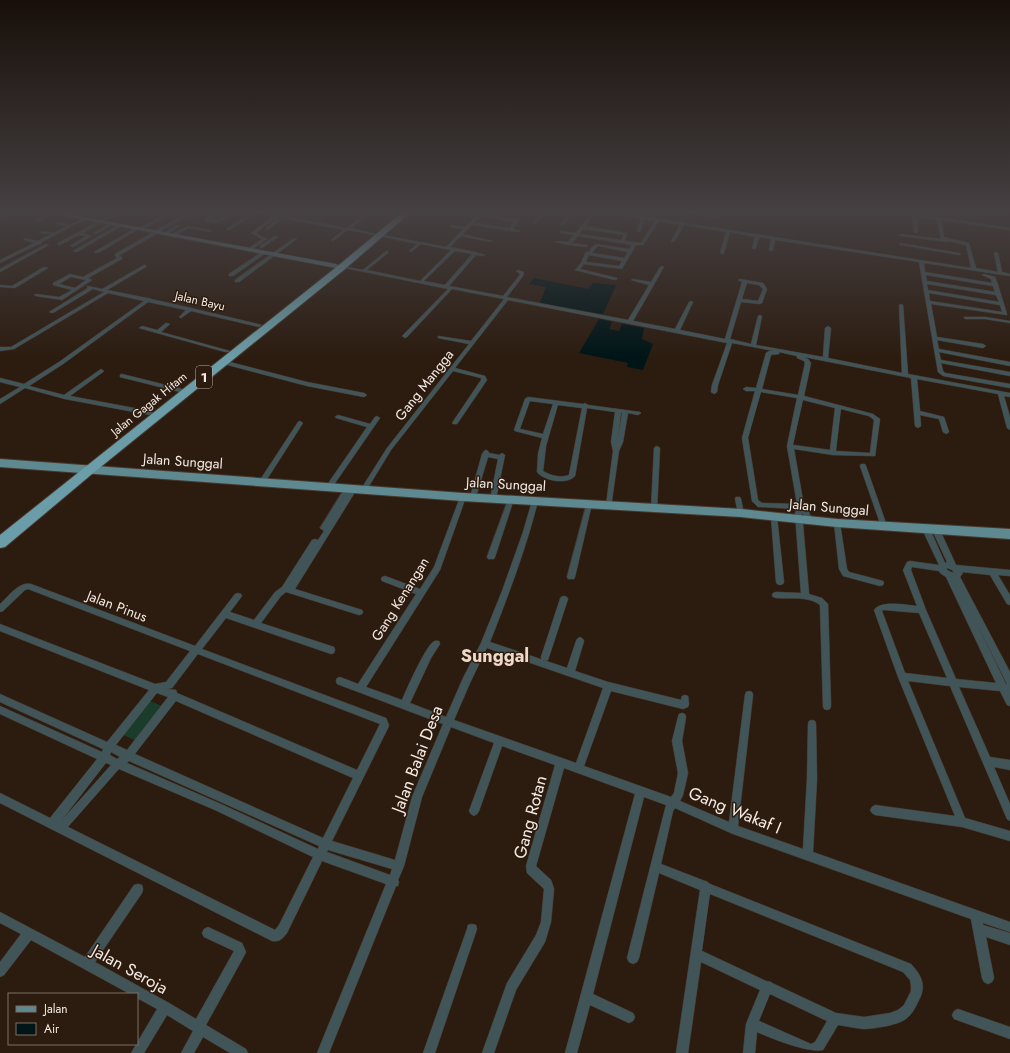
<svg xmlns="http://www.w3.org/2000/svg" width="1010" height="1053" font-family="Jost,sans-serif">
  <style>
    .green { fill: #1a3c2a }
    .water { fill: #001517 }
    .lines { fill: none; stroke-linecap: round; stroke-linejoin: round }
    .street-casing { stroke: #48392e; stroke-width: 1 }
    .secondary-casing { stroke: #48392e; stroke-width: 1 }
    .primary-casing { stroke: #48392e; stroke-width: 2 }
    .highway-casing { stroke: #48392e; stroke-width: 2 }
    .street { fill: #415559; fill-rule: evenodd }
    .secondary { fill: #527279; fill-rule: evenodd }
    .primary { fill: #5f8991; fill-rule: evenodd }
    .highway { fill: #6b9da8; fill-rule: evenodd }
    .labels { text-anchor: middle; dominant-baseline: central; stroke-width: 3; stroke-linejoin: round; paint-order: stroke }
    .far-street-label { font-size: 12px; fill: #f6ebe3; stroke: #2c1c10 }
    .shield { fill: #2c1c10; stroke: #b9ada4; stroke-width: 1 }
    .shield-label { font-size: 13px; font-weight: bold; fill: #f6ebe3 }
    .street-label { font-size: 14px; fill: #f6ebe3; stroke: #2c1c10 }
    .near-street-label { font-size: 17px; fill: #f6ebe3; stroke: #2c1c10 }
    .district-label { font-size: 18px; font-weight: bold; fill: #efd8c8; stroke: #2c1c10 }
  </style>
  <rect width="100%" height="100%" fill="#2c1c10"/>
  <path class="green" d="M148,700L164,707L137,741L119,733Z"/>
  <path class="water" d="M534,278L588,289L593,283L616,285L603,314L540,303L546,287L529,284Z
    M599,319L612,322L609,329L619,331L622,324L644,328L642,339L653,344L643,370L627,367L628,363L579,353Z"/>
  <g class="lines">
    <g class="street-casing">
      <path id="street" d="M14,211H18L0,219V217Z
        M76,211H80L69,217L66,216Z
        M102,211H122L83,233L92,236L73,247L70,246L86,236L79,235L60,245H58V243L112,214Z
        M135,211H160L152,214Z
        M173,211H177L170,214L168,213Z
        M218,211H230L229,212L232,214L218,223L205,221V219ZM220,213H224L227,214L216,221L210,219Z
        M252,211H259L347,228L369,211H373L351,228L376,234L374,235L348,230L333,241L331,240L332,239L344,230L277,217L256,233L267,239L250,251H248V249L262,239L251,233L273,216L257,213L229,230L226,229L253,212Z
        M512,211H516L513,214H511L510,213Z
        M523,211H527L524,213L522,212Z
        M543,211H547L536,223H534V221Z
        M571,211H575L563,225H561V223Z
        M593,211H597L585,226L627,233L625,241L641,243L655,221L644,219L641,231L639,232L637,231L641,219L600,212L598,211H605L651,218L654,211H658L655,218L681,222H683L685,223L971,268L966,245L949,241L947,242L901,236L899,235L901,234L941,239L937,220L917,217L918,232L916,233L914,232L913,216L882,211H889L915,214L1010,228V230L941,220L944,237L969,243L976,268L998,272L994,253L996,252L998,253L1002,272L1010,274V276L924,263L925,272L992,283L991,279L982,275L984,274L995,277L998,285L1007,314V315L931,304L937,337L983,344L986,346L983,348L937,340L939,349L1010,362V366L939,352L941,360L1010,372V376L941,363L943,371L945,373L1010,384V388L943,376L938,372L919,262L775,240L773,250L771,251L769,250L771,239L759,237L756,248L754,249L752,248L755,237L730,232L724,253L722,254L720,253L726,232L684,225L675,241L673,242L671,241L680,225L659,221L643,245H636L622,269L584,264L580,269L617,278V279L615,280L575,270L581,263L586,252H589L592,247L596,244L629,249L632,245L578,236L572,243L587,245V247L569,245L555,242L557,241L568,242L574,235L560,233V231L575,233L580,228V226H581ZM583,229L624,235L621,240L579,234ZM598,246L628,252L624,258L592,253ZM589,255L622,261L619,266L586,262ZM926,275L993,286L995,292L927,281ZM927,284L996,295L999,302L928,290ZM929,293L1000,305L1002,312L930,301Z
        M675,211H682L720,217L718,218Z
        M52,212L55,213L38,222L35,221Z
        M473,212L518,220L519,221L513,229L520,231L518,232L472,225L463,234L492,241L490,242L461,236L450,247L475,252L485,255L483,256L476,255L449,286L503,296L519,276L520,274L516,271L518,270L524,272L523,276L507,297L628,320L649,285L631,280L633,279L651,282L660,267L662,266L664,267L633,321L675,329L689,302L691,301L693,302L680,330L725,339L742,282L738,280L740,279L763,283L767,289L762,303L760,304L741,302L730,339L751,344L758,316L760,315L762,316L756,345L823,357L825,328L828,326L831,328L828,358L902,373L899,305L901,304L903,305L908,374L1010,393V397L1004,396L1010,417V430L1007,428L998,394L917,379L920,411L944,417L949,432L946,434L943,432L939,419L920,415L921,426L918,428L915,426L911,378L804,357L808,359L811,363L804,396L873,414L880,419L875,456L833,455L794,449L804,506L809,512L812,520L811,522H807L802,512L809,594L822,598L828,604L831,706L830,709L827,710L824,709L823,706L820,605C809,596 790,599 776,598L773,597L772,595L773,593L776,592L801,593L795,513L796,509L760,507H758L752,501L742,438L755,391H746L743,389L746,387L756,388L766,353L769,351H774L732,343L718,385L717,392L714,394L711,392L712,385L727,343L508,300L455,368L485,376L487,380L457,424H453L452,423L481,380V378L453,371L391,450L366,491H362L361,489L387,448L469,344L438,338V336L471,341L504,299L452,289L407,337L405,338L402,336L403,335L448,289L340,267L342,266L363,270L386,251H388V253L367,270L420,281L451,250L421,244L411,252L409,251L417,244L379,236H378V234L446,247L463,229L451,227V225L465,227L478,215L473,214ZM482,216L514,222L509,228L474,223ZM455,251L472,254L445,285L424,281ZM747,283L759,285L763,289L758,301L742,299ZM779,352L797,356V358L804,361L805,363L798,395L762,389L771,355L779,354ZM761,392L797,398L787,446L797,504L762,503L758,500L748,438ZM803,400L835,408L830,450L793,445ZM841,409L869,416L874,420L870,453L836,451Z
        M185,214L196,215L198,216L196,217L187,216L120,255L122,258V259L88,278L92,280L62,300L36,296L34,295L36,294L59,297L72,290L53,285V283L70,274L83,277L117,258L115,255V254ZM71,277L86,280L75,288L59,284Z
        M164,215L167,216L142,230L139,229L98,253L94,252L137,227L140,228Z
        M83,218L86,219L42,242L41,244H39L0,263V260L34,243L24,240V238L38,241L51,234L41,233V231L54,233L67,226L57,224V222L70,225Z
        M277,219L280,220L268,230H266V228Z
        M112,223L115,224L96,234L93,233Z
        M120,224L123,225L77,252L73,251Z
        M177,225L180,226L166,235H164V233Z
        M188,226L210,230L212,231L210,232L189,228L174,236L171,235Z
        M275,236L278,237L262,248H260V246Z
        M294,238L297,239L239,282H235V280Z
        M900,243L959,253L961,254L959,255L901,245H900Z
        M46,244L49,245L0,272V269Z
        M262,252L266,253L233,276H229V274Z
        M144,265H146V267L107,290L147,298H149L151,299L191,308L262,325L259,327L191,311L181,318L179,317L186,310L148,302L63,364L29,386L64,395L101,369L104,371L103,372L70,396L150,411L153,413L152,414L150,415L65,399L25,388L0,404V399L20,387L0,382V378L24,384L59,362L144,301L108,293L14,349L0,351V347H11L104,292L93,289L53,313L49,312L88,288L87,287V286L102,289Z
        M44,267L48,268L15,288L0,287V285L12,286Z
        M964,317H985L1010,321V323L985,319H966L964,318Z
        M166,323L170,324L161,332L230,351L229,352H225L139,328L142,326L157,330Z
        M222,360L307,382L364,393L367,395L364,397L307,386L220,363L219,362Z
        M122,374L182,389L183,390L180,392L120,377V375Z
        M528,397L583,404L585,403L588,405L640,412L641,413L638,415L628,413L623,442L619,451L611,507H609L606,505L613,451L611,442L615,412L587,408L575,476C567,485 544,481 537,472L538,454L542,438L515,431L514,430L525,399ZM530,401L553,404L543,434L520,429ZM558,405L582,408L569,475C561,478 551,476 543,471L546,446ZM621,413H622L618,438Z
        M338,415L370,424L375,417L377,416L380,418L331,489H327L326,487L327,485L367,427L336,418L335,417Z
        M300,421L303,423L264,484H260L259,482L260,480L298,422Z
        M657,446L660,448L657,509L654,511L651,509L654,448Z
        M486,450L488,451L489,453L499,455L502,453L505,455L496,499L493,501L490,499L498,459L488,457L476,497L473,499L470,497L482,454L484,451Z
        M861,464H865L866,466L887,526L886,528L884,529L881,526L860,466Z
        M346,486H348L351,488L354,487L357,489L295,589L362,610L363,612L362,614L359,615L286,592L281,596L261,623L334,647L335,650L334,653L331,654L226,618L202,649L386,718L389,725L388,728L332,841L395,860L412,797L443,724L337,684L336,681L337,678L340,677L358,684L416,594L382,581L381,579L382,577L385,576L420,589L434,567L460,497L463,495H465L466,497L440,570L366,687L402,700C407,688 425,648 433,642C436,640 436,641 439,641L440,644L431,658L410,703L446,717L463,678L481,643L502,591L523,532L532,501L535,499L538,501C526,549 508,596 490,642L567,668L576,641L577,639L580,637L583,639L584,641L575,671L608,682L681,700L682,696L685,695L688,696L689,704L688,707L683,709L611,691L584,766L671,797L674,793L678,773L672,741L678,717L679,714L682,713L685,714L686,717L682,741L688,773L683,795L680,801L729,822L745,695L746,692L749,691L752,692L753,695L738,826L803,849L807,779L808,724L809,721L812,720L815,721L816,724L817,779L813,852L1010,922V932L983,923V925L1010,933V945L986,937L994,978L992,982L988,984L984,982L982,978L971,919L733,834L675,808L673,811L661,864L705,881H706L710,884L911,964C921,975 927,985 919,1000C916,1006 913,1013 907,1018C900,1025 873,1029 863,1029C854,1028 846,1026 838,1025L823,1050C808,1053 773,1039 757,1032L755,1053H743L746,1024L760,990L701,962L688,1053H676L700,890L659,873L639,958L637,962L633,964L629,962L627,958L666,805L644,797L593,994L633,1013L635,1017L633,1021L629,1023L590,1005L577,1053H565L635,794L564,768L536,866L551,880L554,889L551,922L545,942L516,990L494,1053H482L507,983L536,935L541,922L544,889L527,873L526,866L555,765L502,746L479,811L477,814L474,816L471,814L469,811L494,743L451,727L422,797L404,866L398,880L399,882L398,886H396L329,1053H317L386,884L322,861L287,933C282,939 280,942 272,941L0,803V793L50,818L97,759L0,714V706L102,752L103,749L0,702V694L107,742L149,690L0,631V624L155,684L166,682L190,651L28,589L25,590L3,611L0,612V604C8,597 19,581 31,584L195,646L235,594L238,593L241,594L242,596L230,612L254,620L275,592L282,587L312,540L315,539L318,540L324,531L320,528ZM487,648L603,688L576,763L454,720L470,683ZM198,654L380,724L357,770L177,693L176,690L167,689L172,688ZM157,693L168,697L127,750L116,745ZM176,701L353,778L323,838L135,754ZM111,752L120,757L117,759L110,755ZM129,761L319,846L318,849L221,804L127,763ZM106,763L111,765L61,821ZM119,769L215,810L313,857L279,925L275,930L68,827ZM328,850L392,869L390,875L327,852ZM710,894L903,972L910,980L911,985V991L904,1005L898,1010L890,1013L864,1017L836,1013L772,983L771,982L766,981L702,951ZM770,994L827,1021L815,1042L811,1044L759,1021Z
        M509,497H513L514,499L495,557L494,559H488L487,557Z
        M736,497H740L741,499L744,513L743,515H739L738,513L735,499Z
        M587,502H589L592,504L575,577L574,579H568L567,577Z
        M774,514L777,517L784,582L783,584L780,585L777,584L776,582L771,517Z
        M837,520L840,523L847,569L849,572L883,581L884,583L883,585L880,586L843,576L839,569L834,523Z
        M926,526L930,529L945,563L947,562L932,530L936,527L940,530L956,565L1010,570V576L998,575L1010,595V605L1007,604L990,575L962,572L963,573L960,577L1010,672V706L1007,705L1000,691L959,687L990,757L1010,760V770L994,767L1010,804V821L1007,819L950,686L908,681L965,818L1010,831V841L962,827L875,815L872,813L870,810L872,807L875,805L955,816L898,677L874,610C881,600 905,605 917,606L903,570L907,562L910,561L939,565L922,529ZM912,567L939,571L940,573L946,577L996,683L956,679L926,610L911,570ZM947,568L952,570L954,573L951,572L947,570ZM884,610L919,613L947,678L905,673L882,611ZM975,620L1007,684H1006Z
        M564,596L567,597L568,599L549,657L548,660L545,661L542,660L541,657L560,599L561,597Z
        M138,884L142,885L143,889L142,893L95,962L169,1003L196,1019L234,951L204,937L202,933L204,929L208,927L242,943L246,952L244,956L206,1025L246,1049L248,1053H230L203,1037L194,1053H181L193,1031L167,1015L144,1053H131L157,1009L137,998V994H130L31,940L4,975L0,977V962L21,934L0,923V912L85,957L134,885Z
        M472,924L476,925L477,929L435,1053H423L467,929L468,925Z
        M958,1009L1010,1027V1039L954,1019L952,1015L954,1011Z"/>
    </g>
    <g class="secondary-casing">
      <path id="secondary" d="M40,211H51L336,264L339,266L336,268Z"/>
    </g>
    <g class="primary-casing">
      <path id="primary" d="M0,459L463,493L741,509L837,519L1010,529V539L837,527L741,517L463,501L0,467Z"/>
    </g>
    <g class="highway-casing">
      <path id="highway" d="M404,211H412L345,269L92,474L5,547L0,548V535L339,265Z"/>
    </g>
    <use href="#street" class="street"/>
    <use href="#secondary" class="secondary"/>
    <use href="#primary" class="primary"/>
    <use href="#highway" class="highway"/>
  </g>
  <linearGradient id="sky" x2="0" y2="1"><stop stop-color="#180f09"/><stop offset="0.59" stop-color="#454042"/><stop offset="1" stop-color="#454042" stop-opacity="0"/></linearGradient>
  <rect width="1010" height="358" fill="url(#sky)"/>
  <g class="labels">
    <g class="far-street-label">
      <text transform="translate(200 301) rotate(13)">Jalan Bayu</text>
      <text transform="translate(149 404) rotate(-39)">Jalan Gagak Hitam</text>
    </g>
    <rect class="shield" x="196" y="366" width="16" height="22" rx="3"/>
    <g class="shield-label">
      <text x="204" y="377">1</text>
    </g>
    <g class="street-label">
      <text transform="translate(424 385) rotate(-52)">Gang Mangga</text>
      <text transform="translate(183 461) rotate(4)">Jalan Sunggal</text>
      <text transform="translate(506 484) rotate(3)">Jalan Sunggal</text>
      <text transform="translate(829 507) rotate(5)">Jalan Sunggal</text>
      <text transform="translate(400 599) rotate(-58)">Gang Kenangan</text>
      <text transform="translate(117 606) rotate(21)">Jalan Pinus</text>
    </g>
    <g class="near-street-label">
      <text transform="translate(417 759) rotate(-69)">Jalan Balai Desa</text>
      <text transform="translate(735 810) rotate(22)">Gang Wakaf I</text>
      <text transform="translate(530 817) rotate(-75)">Gang Rotan</text>
      <text transform="translate(130 969) rotate(29)">Jalan Seroja</text>
    </g>
    <g class="district-label">
      <text x="495" y="656">Sunggal</text>
    </g>
  </g>
  <rect x="8" y="993" width="130" height="52" fill="#2c1c10" stroke="#7d6f64"/>
  <rect x="16" y="1006" width="20" height="6" fill="#5f8991" stroke="#7d6f64"/>
  <text x="44" y="1013" font-size="12" fill="#f6ebe3">Jalan</text>
  <rect x="16" y="1023" width="20" height="12" fill="#001517" stroke="#7d6f64"/>
  <text x="44" y="1033" font-size="12" fill="#f6ebe3">Air</text>
</svg>
